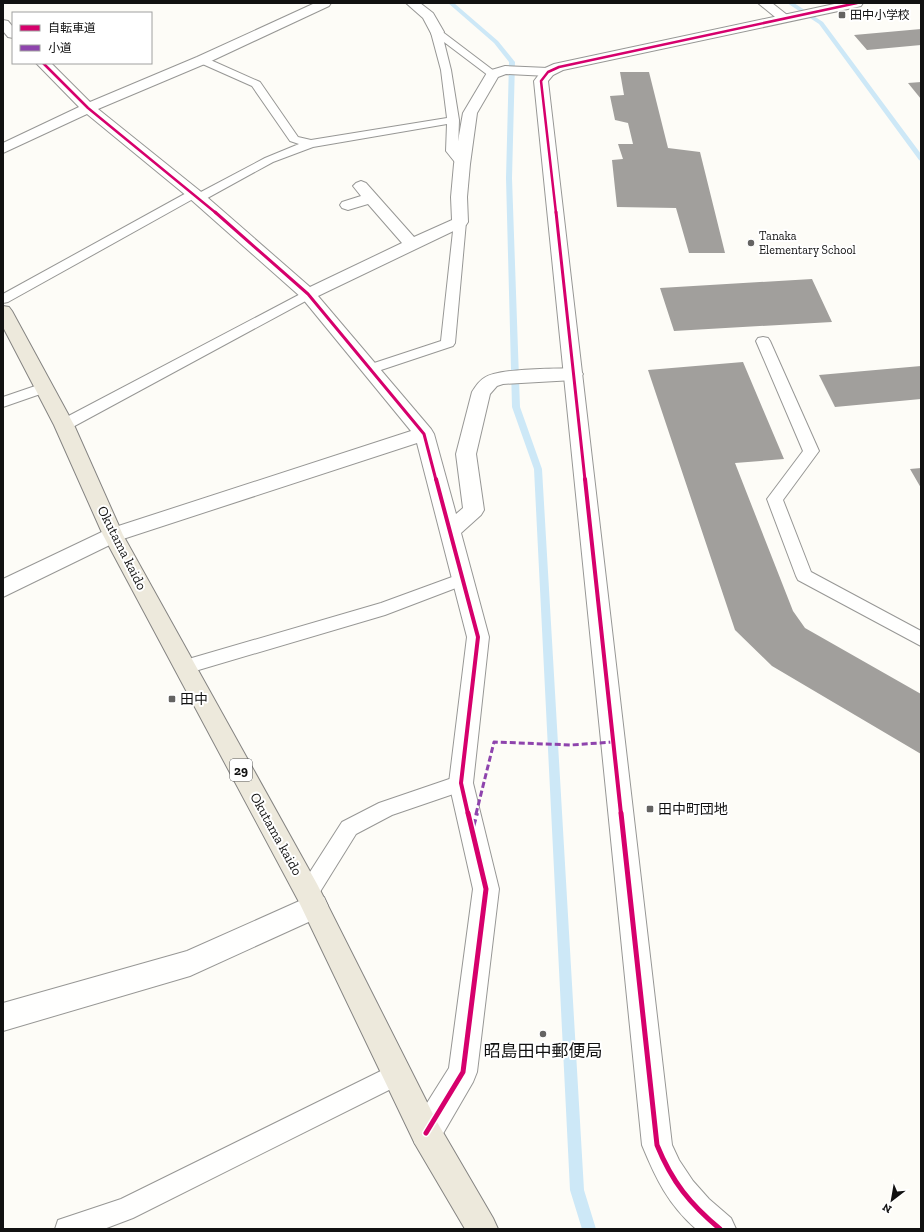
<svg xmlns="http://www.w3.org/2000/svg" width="924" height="1232" font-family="'Zilla Slab','Noto Sans JP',serif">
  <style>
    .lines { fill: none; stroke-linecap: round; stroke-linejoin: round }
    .stream { fill: #cde8f7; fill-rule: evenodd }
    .building { fill: #a19f9c }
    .service-casing { stroke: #979795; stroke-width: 2 }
    .minor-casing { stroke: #979795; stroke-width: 2 }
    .tertiary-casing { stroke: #979795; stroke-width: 2 }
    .primary-casing { stroke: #858482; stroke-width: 2 }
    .service { fill: #fffffe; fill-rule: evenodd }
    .minor { fill: #fffffe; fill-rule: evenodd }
    .tertiary { fill: #fffffe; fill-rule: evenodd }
    .primary { fill: #ede9dc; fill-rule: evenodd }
    .quiet-far1 { stroke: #8e44ad; stroke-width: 3; stroke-dasharray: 6 3; stroke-linecap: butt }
    .quiet { stroke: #8e44ad; stroke-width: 4; stroke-dasharray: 8 4; stroke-linecap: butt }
    .cycleway-far3-casing { stroke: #fff; stroke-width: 4 }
    .cycleway-far2-casing { stroke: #fff; stroke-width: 5 }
    .cycleway-far1-casing { stroke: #fff; stroke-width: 6 }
    .cycleway-casing { stroke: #fff; stroke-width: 8 }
    .cycleway-far3 { stroke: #d6006c; stroke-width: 2.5 }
    .cycleway-far2 { stroke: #d6006c; stroke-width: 3 }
    .cycleway-far1 { stroke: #d6006c; stroke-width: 4 }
    .cycleway { stroke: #d6006c; stroke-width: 5 }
    .poi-dot { fill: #646362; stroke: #fff; stroke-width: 1.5 }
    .labels { text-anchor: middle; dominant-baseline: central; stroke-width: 4; stroke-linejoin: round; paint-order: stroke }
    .far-poi-label { font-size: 12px; fill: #111; stroke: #fff; text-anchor: start }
    .shield { fill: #fff; stroke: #585858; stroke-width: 1 }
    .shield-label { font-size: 13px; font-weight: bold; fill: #111 }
    .street-label { font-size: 14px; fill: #111; stroke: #fff }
    .poi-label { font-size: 14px; fill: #111; stroke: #fff; text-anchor: start }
    .near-poi-label { font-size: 17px; fill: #111; stroke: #fff }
  </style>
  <rect width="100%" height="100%" fill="#fdfcf7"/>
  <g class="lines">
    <path class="stream" d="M448,3H454L498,41L515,62L512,178L520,407L542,469L584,1190L596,1229H582L570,1190L534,469L512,407L506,178L509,62L494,43Z
      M787,3H794L823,22L921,154V161L919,160L819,24Z"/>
  </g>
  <path class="building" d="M921,29V45L867,50L854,35Z
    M620,72H649L668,148L700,152L725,253H689L676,208L617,207L612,160L623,159L618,144H633L628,123L615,120L610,96L624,95Z
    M921,82V99L908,83Z
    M812,279L832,322L674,331L660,288Z
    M743,362L784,459L735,463L793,611L805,628L921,694V754L772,666L735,630L648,370Z
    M921,366V399L835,407L819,375Z
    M921,468V488L910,469Z"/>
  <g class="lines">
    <g class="service-casing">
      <path id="service" d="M435,26L439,27L440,30L498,74L493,77L489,76L444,42L451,70L459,120L458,151L468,164L466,166H458L446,151L447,124L313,147L273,162L202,201L198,202L193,199L8,302L3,303V294L190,191L194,190L199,193L265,158L299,144L290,141L252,86L198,62L197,60L198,58H206L260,82L298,137L311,140L447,118L441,70L430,29Z
        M460,218L464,219L466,222L455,343L453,346L375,372L370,374L365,372L363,369L365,366L441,341L454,222L456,219Z
        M308,290L313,291L315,294L313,297L69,429L64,430L59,429L57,425L59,421Z
        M763,337L768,338L770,341L819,451L783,500L811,572L921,631V646L798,580L796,576L767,499L803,451L756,341L758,338Z
        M44,383L49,385L51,388L49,391L3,407V397Z
        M463,573L469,575L471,579L469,583L385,615L185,674L179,672L176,667L179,662L185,660L381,603Z
        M461,775L468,777L470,783L468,789L392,815L356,834L315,900L308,902L301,900L298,893L301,886L342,822L379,803Z
        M397,1063L405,1066L408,1074L405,1082L133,1218L104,1229H55L58,1220L121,1199Z"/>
    </g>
    <g class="minor-casing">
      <path id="minor" d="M315,3H331L329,6L207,63L98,109L200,191L310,287L402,243L368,204L348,210L342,208L340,205L342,202L361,196L353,186L356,183L361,181L366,183L414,237L452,220L451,197L454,164L463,113L488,71L505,66L548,68L553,69L555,72L553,75L548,76L506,74L498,77L477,113L470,164L467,197L468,222L466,225L318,296L431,429L434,434L456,514L463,508L456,454L472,392C475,387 479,381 484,378C498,368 555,369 574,368L580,370L583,374L580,378L574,380L503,384L497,386L490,394L476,454L484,510L481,515L461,533L489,637L473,783L499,889L477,1072L473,1082L437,1144L426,1148L415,1144L411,1133L415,1122L449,1068L473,889L449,783L467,637L417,443L120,540L3,597V579L106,530L411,431L302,298L188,197L87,114L3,153V143L79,107L36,63H51L90,102L197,57Z
        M406,3H420L433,13L444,32L442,35H432L423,18Z
        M758,3H772L791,18L790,21H780Z
        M3,20L8,21L13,27V38L8,37L3,31Z
        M315,894L324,897L328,906L324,915L190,976L3,1031V1003L187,951Z"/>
    </g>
    <g class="tertiary-casing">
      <path id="tertiary" d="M839,3H863L861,6L857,7L563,70L553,75L548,81L672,1145L679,1160L693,1181L709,1199L731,1218L736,1229H696C668,1204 656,1179 642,1145L534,81L543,69L554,64Z"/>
    </g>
    <g class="primary-casing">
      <path id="primary" d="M3,306L9,307L12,311L74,425L123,535L317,884L437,1122L493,1218L498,1229H465L415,1144L299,902L103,535L54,425L3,327Z"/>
    </g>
    <use href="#service" class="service"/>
    <use href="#minor" class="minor"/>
    <use href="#tertiary" class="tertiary"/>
    <use href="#primary" class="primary"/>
    <path class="quiet-far1" d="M476,814L494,742L571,745L613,742"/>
    <path class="quiet" d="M473,827L477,813"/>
    <g class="cycleway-far3-casing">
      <path id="cycleway-far3" d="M43,63L88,108L216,213
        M556,213L541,81L548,72L559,67L857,3"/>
    </g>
    <g class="cycleway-far2-casing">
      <path id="cycleway-far2" d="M215,212L308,294L424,434L436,480
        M556,212L585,480"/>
    </g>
    <g class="cycleway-far1-casing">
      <path id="cycleway-far1" d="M436,479L478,637L461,783L468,814
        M585,479L621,814"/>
    </g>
    <g class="cycleway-casing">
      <path id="cycleway" d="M621,813L657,1145C672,1182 690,1204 720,1229
        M426,1133L463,1072L486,889L468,813"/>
    </g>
    <use href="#cycleway-far3" class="cycleway-far3"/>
    <use href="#cycleway-far2" class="cycleway-far2"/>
    <use href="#cycleway-far1" class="cycleway-far1"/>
    <use href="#cycleway" class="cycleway"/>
  </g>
  <g class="poi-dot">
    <rect x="838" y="11" width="8" height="8" rx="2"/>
    <circle cx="751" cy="243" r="4"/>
    <rect x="168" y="695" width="8" height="8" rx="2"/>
    <rect x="646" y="805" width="8" height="8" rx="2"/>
    <circle cx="543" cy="1034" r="4"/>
  </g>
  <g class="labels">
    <g class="far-poi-label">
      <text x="850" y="15">田中小学校</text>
      <text x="759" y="236">Tanaka<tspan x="759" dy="14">Elementary School</tspan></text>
    </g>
    <rect class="shield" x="230" y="759" width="22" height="22" rx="3"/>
    <g class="shield-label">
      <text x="241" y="770">29</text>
    </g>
    <g class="street-label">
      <text transform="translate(122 548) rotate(63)">Okutama kaido</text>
      <text transform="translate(276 834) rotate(61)">Okutama kaido</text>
    </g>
    <g class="poi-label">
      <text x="180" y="699">田中</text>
      <text x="658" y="809">田中町団地</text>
    </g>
    <g class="near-poi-label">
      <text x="543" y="1051">昭島田中郵便局</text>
    </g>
  </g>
  <rect width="924" height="1232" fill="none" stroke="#111111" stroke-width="8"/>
  <rect x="12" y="12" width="140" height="52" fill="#ffffff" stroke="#a0a0a0"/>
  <rect x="20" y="25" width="20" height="6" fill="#d6006c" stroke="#a0a0a0"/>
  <text x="48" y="32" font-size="12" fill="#111111">自転車道</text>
  <rect x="20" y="45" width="20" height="6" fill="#8e44ad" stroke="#a0a0a0"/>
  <text x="48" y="52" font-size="12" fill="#111111">小道</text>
  <g transform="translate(892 1200) rotate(211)" stroke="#ffffff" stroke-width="3" paint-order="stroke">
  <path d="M0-3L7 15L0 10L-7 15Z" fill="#111111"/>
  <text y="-6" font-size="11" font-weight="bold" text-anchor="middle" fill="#111111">N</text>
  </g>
</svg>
